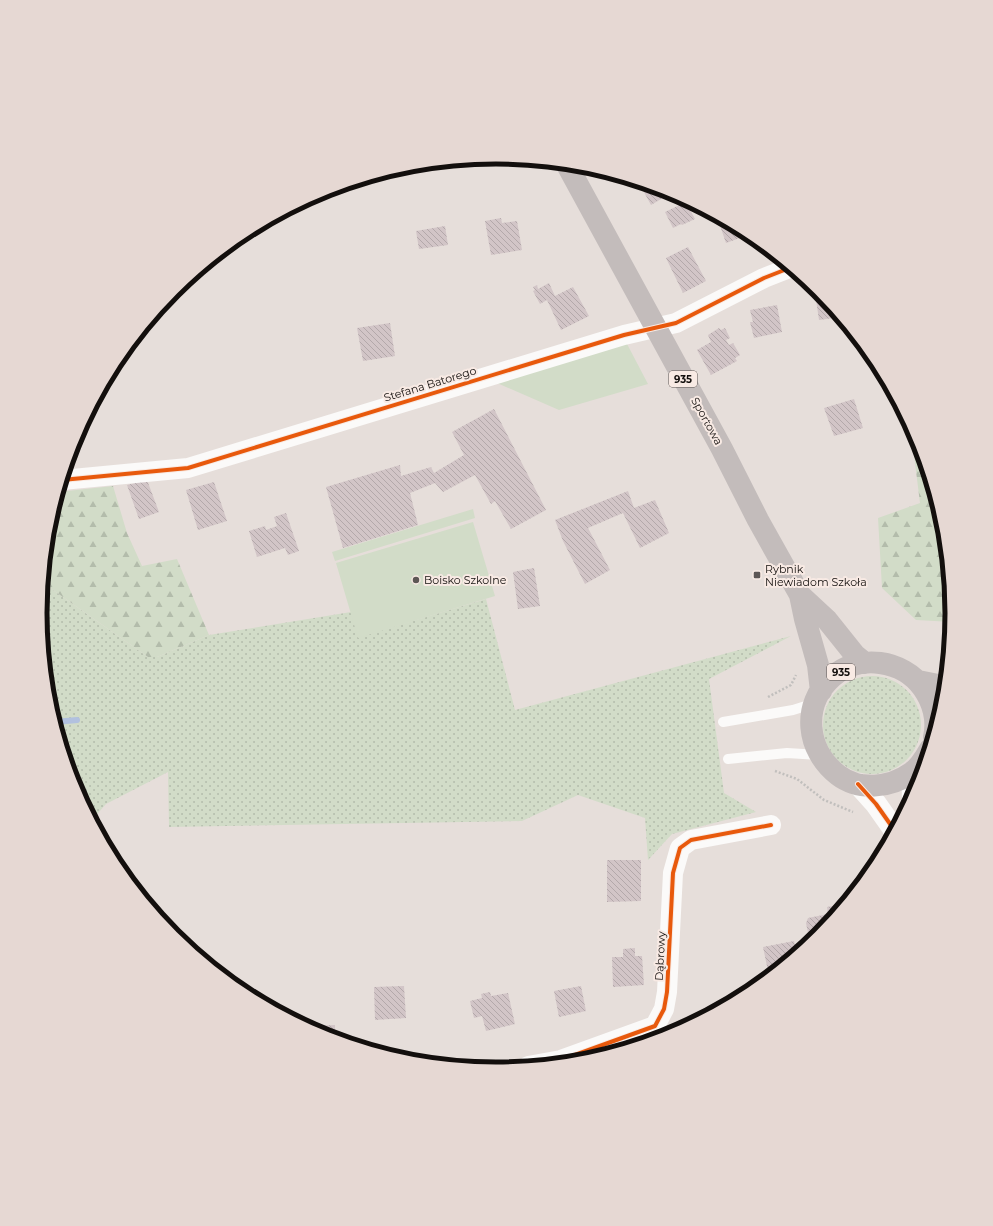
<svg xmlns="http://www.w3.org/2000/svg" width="993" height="1226" font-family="Montserrat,sans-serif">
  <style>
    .grass { fill: url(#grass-dots) }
    .forest { fill: url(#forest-firs) }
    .park { fill: #d2dcc8 }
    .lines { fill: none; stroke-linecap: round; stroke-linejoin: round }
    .stream { stroke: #b2c1df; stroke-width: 6 }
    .building { fill: url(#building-back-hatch) }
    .path { stroke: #c1bfbd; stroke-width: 2.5; stroke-dasharray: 2 2; stroke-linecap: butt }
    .service { stroke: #fbfaf9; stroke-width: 10 }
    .minor { stroke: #fbfaf9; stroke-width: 20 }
    .tertiary { stroke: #fbfaf9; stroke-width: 22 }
    .primary { stroke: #c3bcbb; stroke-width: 22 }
    .cycleway-casing { stroke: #f8eae4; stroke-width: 6 }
    .cycleway { stroke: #e8590c; stroke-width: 4 }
    .poi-dot { fill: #5d5755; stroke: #f8eae4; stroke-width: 1.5 }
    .labels { text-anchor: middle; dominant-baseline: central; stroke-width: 4; stroke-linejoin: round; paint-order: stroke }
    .shield { fill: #f8eae4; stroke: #58514e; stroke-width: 1 }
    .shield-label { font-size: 10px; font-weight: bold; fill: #130f0d }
    .street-label { font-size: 11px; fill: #130f0d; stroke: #f8eae4 }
    .poi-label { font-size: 11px; fill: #130f0d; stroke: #f8eae4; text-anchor: start }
    .rim { fill: none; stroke: #130f0d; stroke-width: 5 }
  </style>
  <defs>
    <pattern id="grass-dots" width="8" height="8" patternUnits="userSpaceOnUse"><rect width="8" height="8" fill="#d2dcc8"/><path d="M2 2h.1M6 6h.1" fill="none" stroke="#b3bcab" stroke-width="1.8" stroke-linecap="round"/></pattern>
    <pattern id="forest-firs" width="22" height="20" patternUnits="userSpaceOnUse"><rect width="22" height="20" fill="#d2dcc8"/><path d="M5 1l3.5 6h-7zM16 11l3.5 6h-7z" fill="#b3bcab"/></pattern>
    <pattern id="building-back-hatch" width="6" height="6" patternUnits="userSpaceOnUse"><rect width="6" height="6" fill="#d2c5c7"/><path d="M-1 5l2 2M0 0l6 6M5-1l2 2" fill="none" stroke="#b3a8aa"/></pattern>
  </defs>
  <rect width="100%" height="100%" fill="#e6deda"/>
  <path class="grass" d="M43,583L148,657H157L209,635L351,612L359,637L486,599L515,710L791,636L709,679L724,793L756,812L672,834L648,860L645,818L578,795L522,821L169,827L168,772L106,804L92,820L75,787L49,702L40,613Z
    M823 725a49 49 0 1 1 98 0a49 49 0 1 1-98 0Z"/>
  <path class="forest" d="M910,423L918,439L944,524L953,613L952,622L916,620L882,588L878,518L920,503Z
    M113,486L127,533L142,566L177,559L209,635L157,657H148L43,583L49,524L58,492Z"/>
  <path class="park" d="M626,342L648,384L559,410L497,383Z
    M473,509L475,518L335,561L332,552Z
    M473,522L495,596L358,638L336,563Z"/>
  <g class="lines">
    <path class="stream" d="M55,722L77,720"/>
  </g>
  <path class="building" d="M638,181L671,191L673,192L651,205Z
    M686,202L695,219L682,225L681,224L673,228L665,212Z
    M717,217H719L751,234L726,243Z
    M501,218L502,223L517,221L522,250L491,255L485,221Z
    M445,226L448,245L419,249L416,231Z
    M688,247L706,281L683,293L666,258Z
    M549,283L555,296L573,287L589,316L561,330L547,300L540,304L533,291L535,290L533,287L537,285L538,289Z
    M821,292L841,317L819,320L815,293Z
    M777,305L782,332L754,338L750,322H753L750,310Z
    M390,323L395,356L363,361L357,328Z
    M719,328L721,330L725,328L730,338L726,340L729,345L733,343L740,355L735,358L737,361L711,375L697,350L711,342L708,335Z
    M854,399L863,428L834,436L824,408Z
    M494,409L546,510L511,529L495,501L491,504L475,475L443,492L435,483L410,493L418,525L343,548L326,487L400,465L401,476L431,467L434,473L464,455L452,432Z
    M147,480L159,512L139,519L127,485Z
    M214,482L227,521L198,530L186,490Z
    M628,491L634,508L655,500L669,533L640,548L623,513L588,528L610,570L585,584L563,541L555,520Z
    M286,513L299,551L288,555L285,548L257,557L249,531L265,526L266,530L277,526L274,517Z
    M534,568L540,606L518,609L513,572Z
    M607,860H641V901L607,902Z
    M837,905H845L819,936L810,943L806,923L808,918L828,914L827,907Z
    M794,941L797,954L779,968L768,971L763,947Z
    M635,948V956H642L644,985L613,987L612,957H623V949Z
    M404,986L406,1018L375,1020L374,987Z
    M581,986L586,1011L559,1017L554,991Z
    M490,992L491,996L508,993L515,1024L486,1031L482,1016L474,1018L470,1001L482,998L481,994Z
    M335,1025V1039L322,1035L309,1028V1026Z"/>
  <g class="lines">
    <path class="path" d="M768,697L791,685L796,675
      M775,771L797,779L824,800L853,812"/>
    <path class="service" d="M723,722L793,710L815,703
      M728,759L787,753L819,755"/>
    <path class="minor" d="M62,480L188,468L624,335L676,323L764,278L792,267
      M528,1066L561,1060L655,1026L664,1009L667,992L673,873L680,848L691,840L771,825"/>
    <path class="tertiary" d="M912,773L913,798
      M858,784L876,804L895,831"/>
    <path class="primary" d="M566,163L722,449L758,520L800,595L827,620L855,655L865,663
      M800,595L805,619L818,665L821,691
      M918,681L938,685H946
      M930,749C925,758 920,767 911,773C890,788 859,791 838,775C806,750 801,705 832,677C859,653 903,660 923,688C933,702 938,720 934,737"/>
    <g class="cycleway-casing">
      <path id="cycleway" d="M62,480L188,468L624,335L676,323L764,278L792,267
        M858,784L876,804L895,831
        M528,1066L561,1060L655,1026L664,1009L667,992L673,873L680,848L691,840L771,825"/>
    </g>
    <use href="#cycleway" class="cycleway"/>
  </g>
  <g class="poi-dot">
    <rect x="753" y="571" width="8" height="8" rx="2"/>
    <circle cx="416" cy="580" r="4"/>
  </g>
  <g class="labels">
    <g class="shield">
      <rect x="669" y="371" width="28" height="16" rx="3"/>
      <rect x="827" y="664" width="28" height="16" rx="3"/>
    </g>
    <g class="shield-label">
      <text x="683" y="379">935</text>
      <text x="841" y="672">935</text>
    </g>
    <g class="street-label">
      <text transform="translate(430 384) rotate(-17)">Stefana Batorego</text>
      <text transform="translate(707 421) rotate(61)">Sportowa</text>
      <text transform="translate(660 956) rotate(-87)">Dąbrowy</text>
    </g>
    <g class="poi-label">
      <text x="765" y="569">Rybnik<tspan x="765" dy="13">Niewiadom Szkoła</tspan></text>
      <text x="424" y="580">Boisko Szkolne</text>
    </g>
  </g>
  <path d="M0 0H993V1226H0ZM47 613a449 449 0 1 1 898 0a449 449 0 1 1-898 0Z" fill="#e6d8d3" fill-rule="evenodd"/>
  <path class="rim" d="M47 613a449 449 0 1 1 898 0a449 449 0 1 1-898 0Z"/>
</svg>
